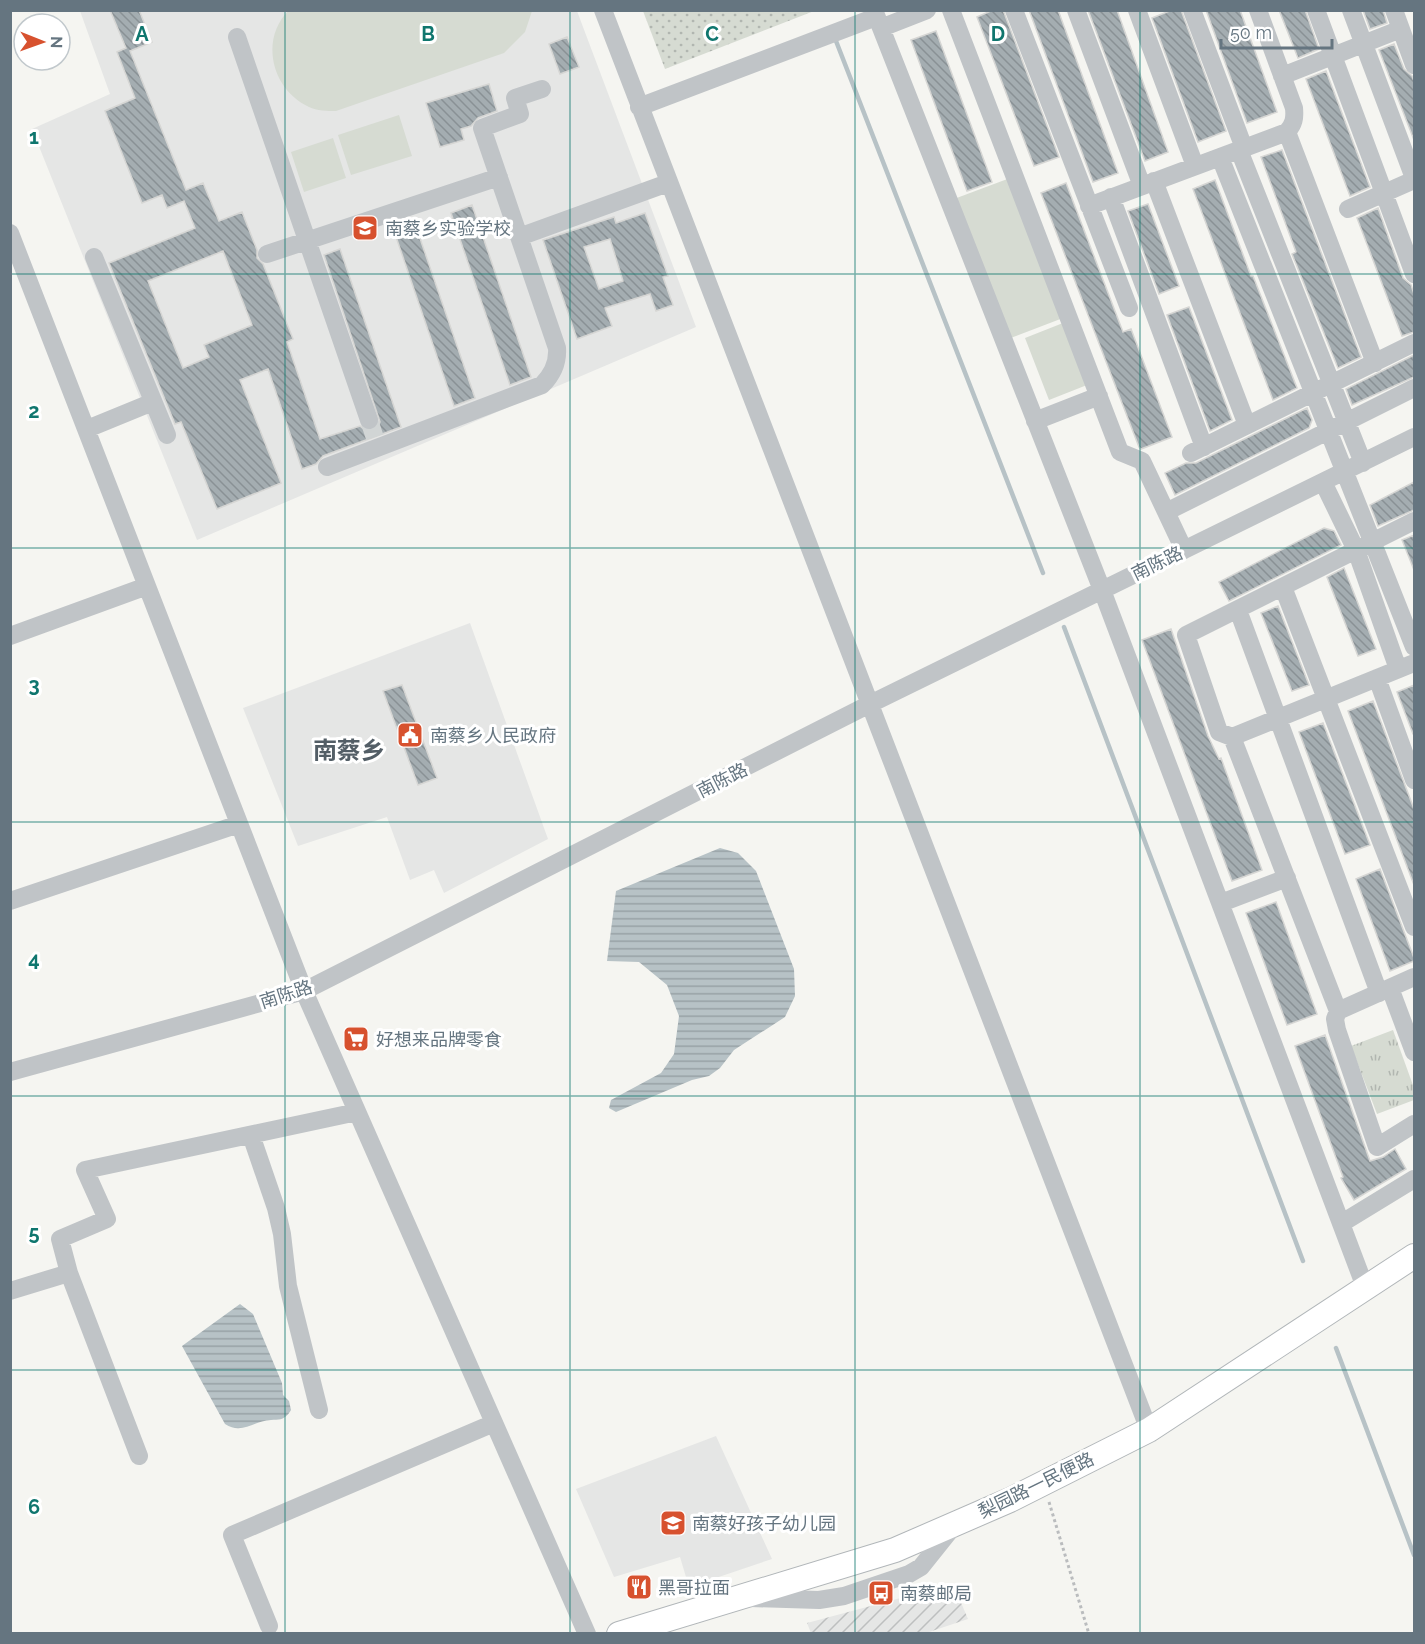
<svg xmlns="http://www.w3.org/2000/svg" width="1425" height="1644" font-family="Raleway,'Noto Sans SC',sans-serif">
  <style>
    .built { fill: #e5e6e5 }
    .industrial { fill: url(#industrial-furrows) }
    .grass { fill: #d6dbd2 }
    .park { fill: url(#park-tufts) }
    .garden { fill: url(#garden-dots) }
    .water { fill: url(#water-rules) }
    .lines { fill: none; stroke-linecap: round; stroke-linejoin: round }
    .stream { stroke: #b7c2c6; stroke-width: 4.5 }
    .building { fill: url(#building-back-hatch); stroke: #d6d6d4; stroke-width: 1.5; fill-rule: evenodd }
    .minor-tunnel { stroke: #d1d5d5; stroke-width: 18; stroke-dasharray: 18 9; stroke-linecap: butt }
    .major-casing { stroke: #b1b6b9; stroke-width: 26 }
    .path { stroke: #babcbe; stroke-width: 3; stroke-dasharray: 3 3; stroke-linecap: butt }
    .minor { stroke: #c0c4c7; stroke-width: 18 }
    .major { stroke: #fff; stroke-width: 24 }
    .grid { fill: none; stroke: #0f766e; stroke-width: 1.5; stroke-opacity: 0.55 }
    .labels { text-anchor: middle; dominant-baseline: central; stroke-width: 6; stroke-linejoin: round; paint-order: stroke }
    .poi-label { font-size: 18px; fill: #657580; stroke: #fff; text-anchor: start }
    .street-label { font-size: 18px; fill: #657580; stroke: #fff }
    .district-label { font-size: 24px; font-weight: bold; fill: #535e66; stroke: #fff }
    .grid-label { font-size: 20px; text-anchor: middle; font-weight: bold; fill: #0f766e; stroke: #fff; stroke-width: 6; stroke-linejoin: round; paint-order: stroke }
  </style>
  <defs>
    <pattern id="industrial-furrows" width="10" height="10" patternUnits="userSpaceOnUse" patternTransform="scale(1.5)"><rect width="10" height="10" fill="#e5e6e5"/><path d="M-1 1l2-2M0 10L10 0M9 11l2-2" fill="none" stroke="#bdbfbf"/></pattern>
    <pattern id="park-tufts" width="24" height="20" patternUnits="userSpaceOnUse" patternTransform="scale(1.5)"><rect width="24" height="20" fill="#d6dbd2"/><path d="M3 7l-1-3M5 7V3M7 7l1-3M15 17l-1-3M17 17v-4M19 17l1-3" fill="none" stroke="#b1b6b0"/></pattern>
    <pattern id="garden-dots" width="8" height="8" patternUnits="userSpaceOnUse" patternTransform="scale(1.5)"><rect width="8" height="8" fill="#d6dbd2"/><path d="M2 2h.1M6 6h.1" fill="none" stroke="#b1b6b0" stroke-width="1.8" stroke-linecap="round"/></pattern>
    <pattern id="water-rules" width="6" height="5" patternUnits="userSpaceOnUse" patternTransform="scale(1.5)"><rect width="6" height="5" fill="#b7c2c6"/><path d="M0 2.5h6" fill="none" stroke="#98a2a6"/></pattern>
    <pattern id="building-back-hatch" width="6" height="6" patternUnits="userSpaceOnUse" patternTransform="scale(1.5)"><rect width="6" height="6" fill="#a4adb1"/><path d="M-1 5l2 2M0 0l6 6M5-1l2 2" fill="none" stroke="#899195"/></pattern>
  </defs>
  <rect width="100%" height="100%" fill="#f5f5f1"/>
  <path class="built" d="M80,11H577L696,327L197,540L32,129L110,94Z
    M470,623L548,839L444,893L434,870L410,880L387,817L298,846L243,708Z
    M716,1436L772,1559L689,1587L680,1557L614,1577L576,1489Z"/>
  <path class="industrial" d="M953,1584L968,1619L926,1633H811L807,1623Z"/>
  <path class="grass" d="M289,10H532V11L525,32L504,53L336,111C327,111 317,111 309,107C272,90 259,40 289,10Z
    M399,115L412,156L351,175L338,135Z
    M333,138L346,178L304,192L291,152Z
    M1010,178L1063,318L1008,339L954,199Z
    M1063,323L1087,385L1049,400L1025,338Z"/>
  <path class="park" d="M1393,1030L1414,1088V1100L1377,1114L1351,1046Z"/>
  <path class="garden" d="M643,11H814L665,69Z"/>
  <path class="water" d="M720,848L738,853L756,871L794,969L795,996L785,1017L734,1050L720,1068L709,1076L692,1080L616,1112L609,1108L611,1100L661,1073L674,1054L679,1016L667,985L639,962L607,961L616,891Z
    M240,1304L253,1314L282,1383L283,1395L289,1401L291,1410C290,1412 287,1416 285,1417C280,1421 277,1419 271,1420C253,1421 242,1435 225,1424L182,1346Z"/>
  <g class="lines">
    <path class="stream" d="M836,41L1043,573
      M1064,627L1303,1261
      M1336,1348L1414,1555"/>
  </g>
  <path class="building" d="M110,10H139L152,42L130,51L186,190L203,183L219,221L242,212L257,250V258L263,264L293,339L287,342L320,439L360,426L366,431H372L377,428L380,422L324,255L340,249L401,427L323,456L316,464L302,469L268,369L240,380L281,483L217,509L181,422L175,424L109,263L195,228L184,201L167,208L162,195L142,203L105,111L135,98L117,52L126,48ZM223,251L252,325L204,345L209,357L183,368L148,281Z
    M993,10H1003L1059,157L1034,166L977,17Z
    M1029,10H1058L1118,173L1093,182Z
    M1088,10H1117L1168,152L1145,161Z
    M1172,10H1181L1226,131L1198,142L1152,18Z
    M1206,10H1240L1277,112L1247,123Z
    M1279,10H1305L1319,49L1298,58Z
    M1363,10H1383L1387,23L1370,29Z
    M936,31L992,182L967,191L911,40Z
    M567,37L579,67L560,74L549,44Z
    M1394,44L1404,69L1412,76L1414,81V140L1379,50Z
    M1326,71L1370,187L1350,196L1306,79Z
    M489,84L497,111L478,118L471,126L461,129L464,140L440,147L426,103Z
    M1282,150L1361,357L1338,368L1292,254L1296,252L1261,157Z
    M1215,180L1251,276H1253L1297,388L1273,400L1193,189Z
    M1066,183L1123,332L1131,329L1172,437L1141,449L1139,447L1041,193Z
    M1148,204L1179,286L1159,294L1128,211Z
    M472,205L531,377L510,385L451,213Z
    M1378,208L1403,278L1411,285L1414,294V332L1402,336L1357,218Z
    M645,213L668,276L663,277L673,305L656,311L650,294L605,308L612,326L577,339L543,240L614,217L616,223ZM610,239L623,281L599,289L584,247Z
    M414,221L475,398L454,406L393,228Z
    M1189,307L1232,420L1210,431L1167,315Z
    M1414,355V377L1352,405L1346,389Z
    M1307,408L1312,420L1309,428L1175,495L1165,473L1186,463H1196Z
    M1414,482V510L1378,526L1370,505Z
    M1324,528L1334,531L1341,545L1229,601L1219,582Z
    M1414,535V570L1402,540Z
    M1344,568L1376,649L1358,656L1327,577Z
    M1278,606L1309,685L1292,691L1261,613Z
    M1171,629L1208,736L1219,759L1221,758L1262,870L1232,881L1142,640Z
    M402,685L437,778L418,785L383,691Z
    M1414,685V734H1413L1397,692Z
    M1373,701L1414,809V885L1348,711Z
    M1323,723L1370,845L1345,854L1299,732Z
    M1380,869L1414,958V961L1390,971L1356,879Z
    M1276,902L1317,1014L1287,1025L1246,913Z
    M1325,1035L1370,1161L1383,1157L1395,1149L1406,1169L1354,1200L1341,1178L1343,1177L1295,1046Z"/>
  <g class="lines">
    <path class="minor-tunnel" d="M369,420L377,444"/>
    <g class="major-casing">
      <path id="major" d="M619,1634L895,1550L1010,1500L1149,1430L1414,1256"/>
    </g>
    <path class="path" d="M1049,1502L1089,1634"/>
    <path class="minor" d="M603,10L1149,1430
      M874,10L1102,590L1365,1287
      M951,10L1120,452L1142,461L1184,550
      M1014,10L1129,308
      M1076,10L1142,186
      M1137,10L1195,166
      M1192,10L1244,148
      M1316,10L1414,274
      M1351,10L1414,178
      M1394,10L1414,65
      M881,28L927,10
      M237,37L369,420
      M1282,76L1401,29
      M639,107L876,17
      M1287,132L1375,363
      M1239,150L1363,463
      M1220,157L1414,647
      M1154,181L1247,425
      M1111,197L1204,447
      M1089,206L1287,132C1294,124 1295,118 1294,108L1258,10
      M1348,209L1414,180
      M10,233L304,991L587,1634
      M519,237L668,183
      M267,254L499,177
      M94,257L167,435
      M1035,421L1099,396
      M87,429L153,402
      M1191,453L1414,343
      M327,467L542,385C552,375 558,362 557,348L482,128L520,114L515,98L542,89
      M1323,482L1356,550L1398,669
      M1166,512L1414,388
      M1283,587L1414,927
      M1238,610L1379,993
      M10,636L147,586
      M1414,663L1232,737L1338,1011L1414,977
      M1377,678L1414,780
      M1232,737L1219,732L1186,635L1414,521
      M10,901L239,824
      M1221,903L1287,878
      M1390,988L1414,1052
      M1338,1011L1335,1019L1337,1030L1377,1147L1414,1124
      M10,1072L304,991L868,705L1414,437
      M251,1135L276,1208L282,1234L288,1286L319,1410
      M1342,1223L1414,1179
      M10,1291L69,1273
      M139,1456L69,1273L60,1239L107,1219L85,1170L357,1112
      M751,1598L819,1600L844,1596L909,1574L921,1567L953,1527
      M269,1626L232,1535L494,1423"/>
    <use href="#major" class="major"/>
  </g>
  <path class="grid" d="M285,10V1634M570,10V1634M855,10V1634M1140,10V1634M10,274H1414M10,548H1414M10,822H1414M10,1096H1414M10,1370H1414"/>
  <defs>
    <g id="school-square" transform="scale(1.35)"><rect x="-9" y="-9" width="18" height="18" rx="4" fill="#d7512e" stroke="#fff"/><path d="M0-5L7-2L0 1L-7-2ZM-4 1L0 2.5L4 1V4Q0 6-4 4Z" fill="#fff"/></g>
    <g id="civic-square" transform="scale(1.35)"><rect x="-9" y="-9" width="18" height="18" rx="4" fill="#d7512e" stroke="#fff"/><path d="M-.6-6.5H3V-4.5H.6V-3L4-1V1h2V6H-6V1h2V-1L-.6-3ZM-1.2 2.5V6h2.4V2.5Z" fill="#fff"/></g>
    <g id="supermarket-square" transform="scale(1.35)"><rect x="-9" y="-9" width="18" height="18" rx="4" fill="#d7512e" stroke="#fff"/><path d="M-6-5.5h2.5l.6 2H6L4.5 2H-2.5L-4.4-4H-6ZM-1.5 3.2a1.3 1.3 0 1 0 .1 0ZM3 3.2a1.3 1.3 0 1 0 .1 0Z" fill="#fff"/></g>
    <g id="restaurant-square" transform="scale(1.35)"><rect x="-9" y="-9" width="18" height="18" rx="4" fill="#d7512e" stroke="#fff"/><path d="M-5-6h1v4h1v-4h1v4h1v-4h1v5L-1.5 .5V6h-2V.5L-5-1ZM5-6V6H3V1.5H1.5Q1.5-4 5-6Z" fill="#fff"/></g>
    <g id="bus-square" transform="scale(1.35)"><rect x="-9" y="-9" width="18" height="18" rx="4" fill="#d7512e" stroke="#fff"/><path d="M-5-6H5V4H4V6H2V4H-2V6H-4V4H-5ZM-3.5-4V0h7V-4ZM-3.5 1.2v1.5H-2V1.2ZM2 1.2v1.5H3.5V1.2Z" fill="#fff"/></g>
  </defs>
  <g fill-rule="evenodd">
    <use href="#school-square" x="365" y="228"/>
    <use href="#civic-square" x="410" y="735"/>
    <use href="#supermarket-square" x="356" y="1039"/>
    <use href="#school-square" x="673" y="1523"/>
    <use href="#restaurant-square" x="639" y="1587"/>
    <use href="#bus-square" x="881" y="1593"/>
  </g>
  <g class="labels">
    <g class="poi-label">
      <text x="385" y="228">南蔡乡实验学校</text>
      <text x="430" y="735">南蔡乡人民政府</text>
      <text x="376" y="1039">好想来品牌零食</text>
      <text x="692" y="1523">南蔡好孩子幼儿园</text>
      <text x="658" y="1587">黑哥拉面</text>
      <text x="900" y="1593">南蔡邮局</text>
    </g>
    <g class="street-label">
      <text transform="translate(1157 563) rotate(-26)">南陈路</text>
      <text transform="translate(722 780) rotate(-27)">南陈路</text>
      <text transform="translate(286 994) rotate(-18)">南陈路</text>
      <text transform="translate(1036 1485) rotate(-26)">梨园路一民便路</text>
    </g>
    <g class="district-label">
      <text x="349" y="750">南蔡乡</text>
    </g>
  </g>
  <g class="grid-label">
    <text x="142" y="41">A</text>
    <text x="428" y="41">B</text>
    <text x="712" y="41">C</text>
    <text x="998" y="41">D</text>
    <text x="34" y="144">1</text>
    <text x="34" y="418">2</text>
    <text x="34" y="692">3</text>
    <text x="34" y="966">4</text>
    <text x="34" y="1240">5</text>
    <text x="34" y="1514">6</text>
  </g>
  <rect width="1425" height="1644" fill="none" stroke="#657580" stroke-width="24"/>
  <g transform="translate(42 42) rotate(91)"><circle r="28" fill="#ffffff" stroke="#c1c8cc" stroke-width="1.5"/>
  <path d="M0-4.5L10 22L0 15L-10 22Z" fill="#d7512e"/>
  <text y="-9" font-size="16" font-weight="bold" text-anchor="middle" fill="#657580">N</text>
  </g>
  <path d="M1221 39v9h111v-9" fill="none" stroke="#657580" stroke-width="3"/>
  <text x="1230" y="39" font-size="18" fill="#657580" stroke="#ffffff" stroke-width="4.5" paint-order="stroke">50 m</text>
</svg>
